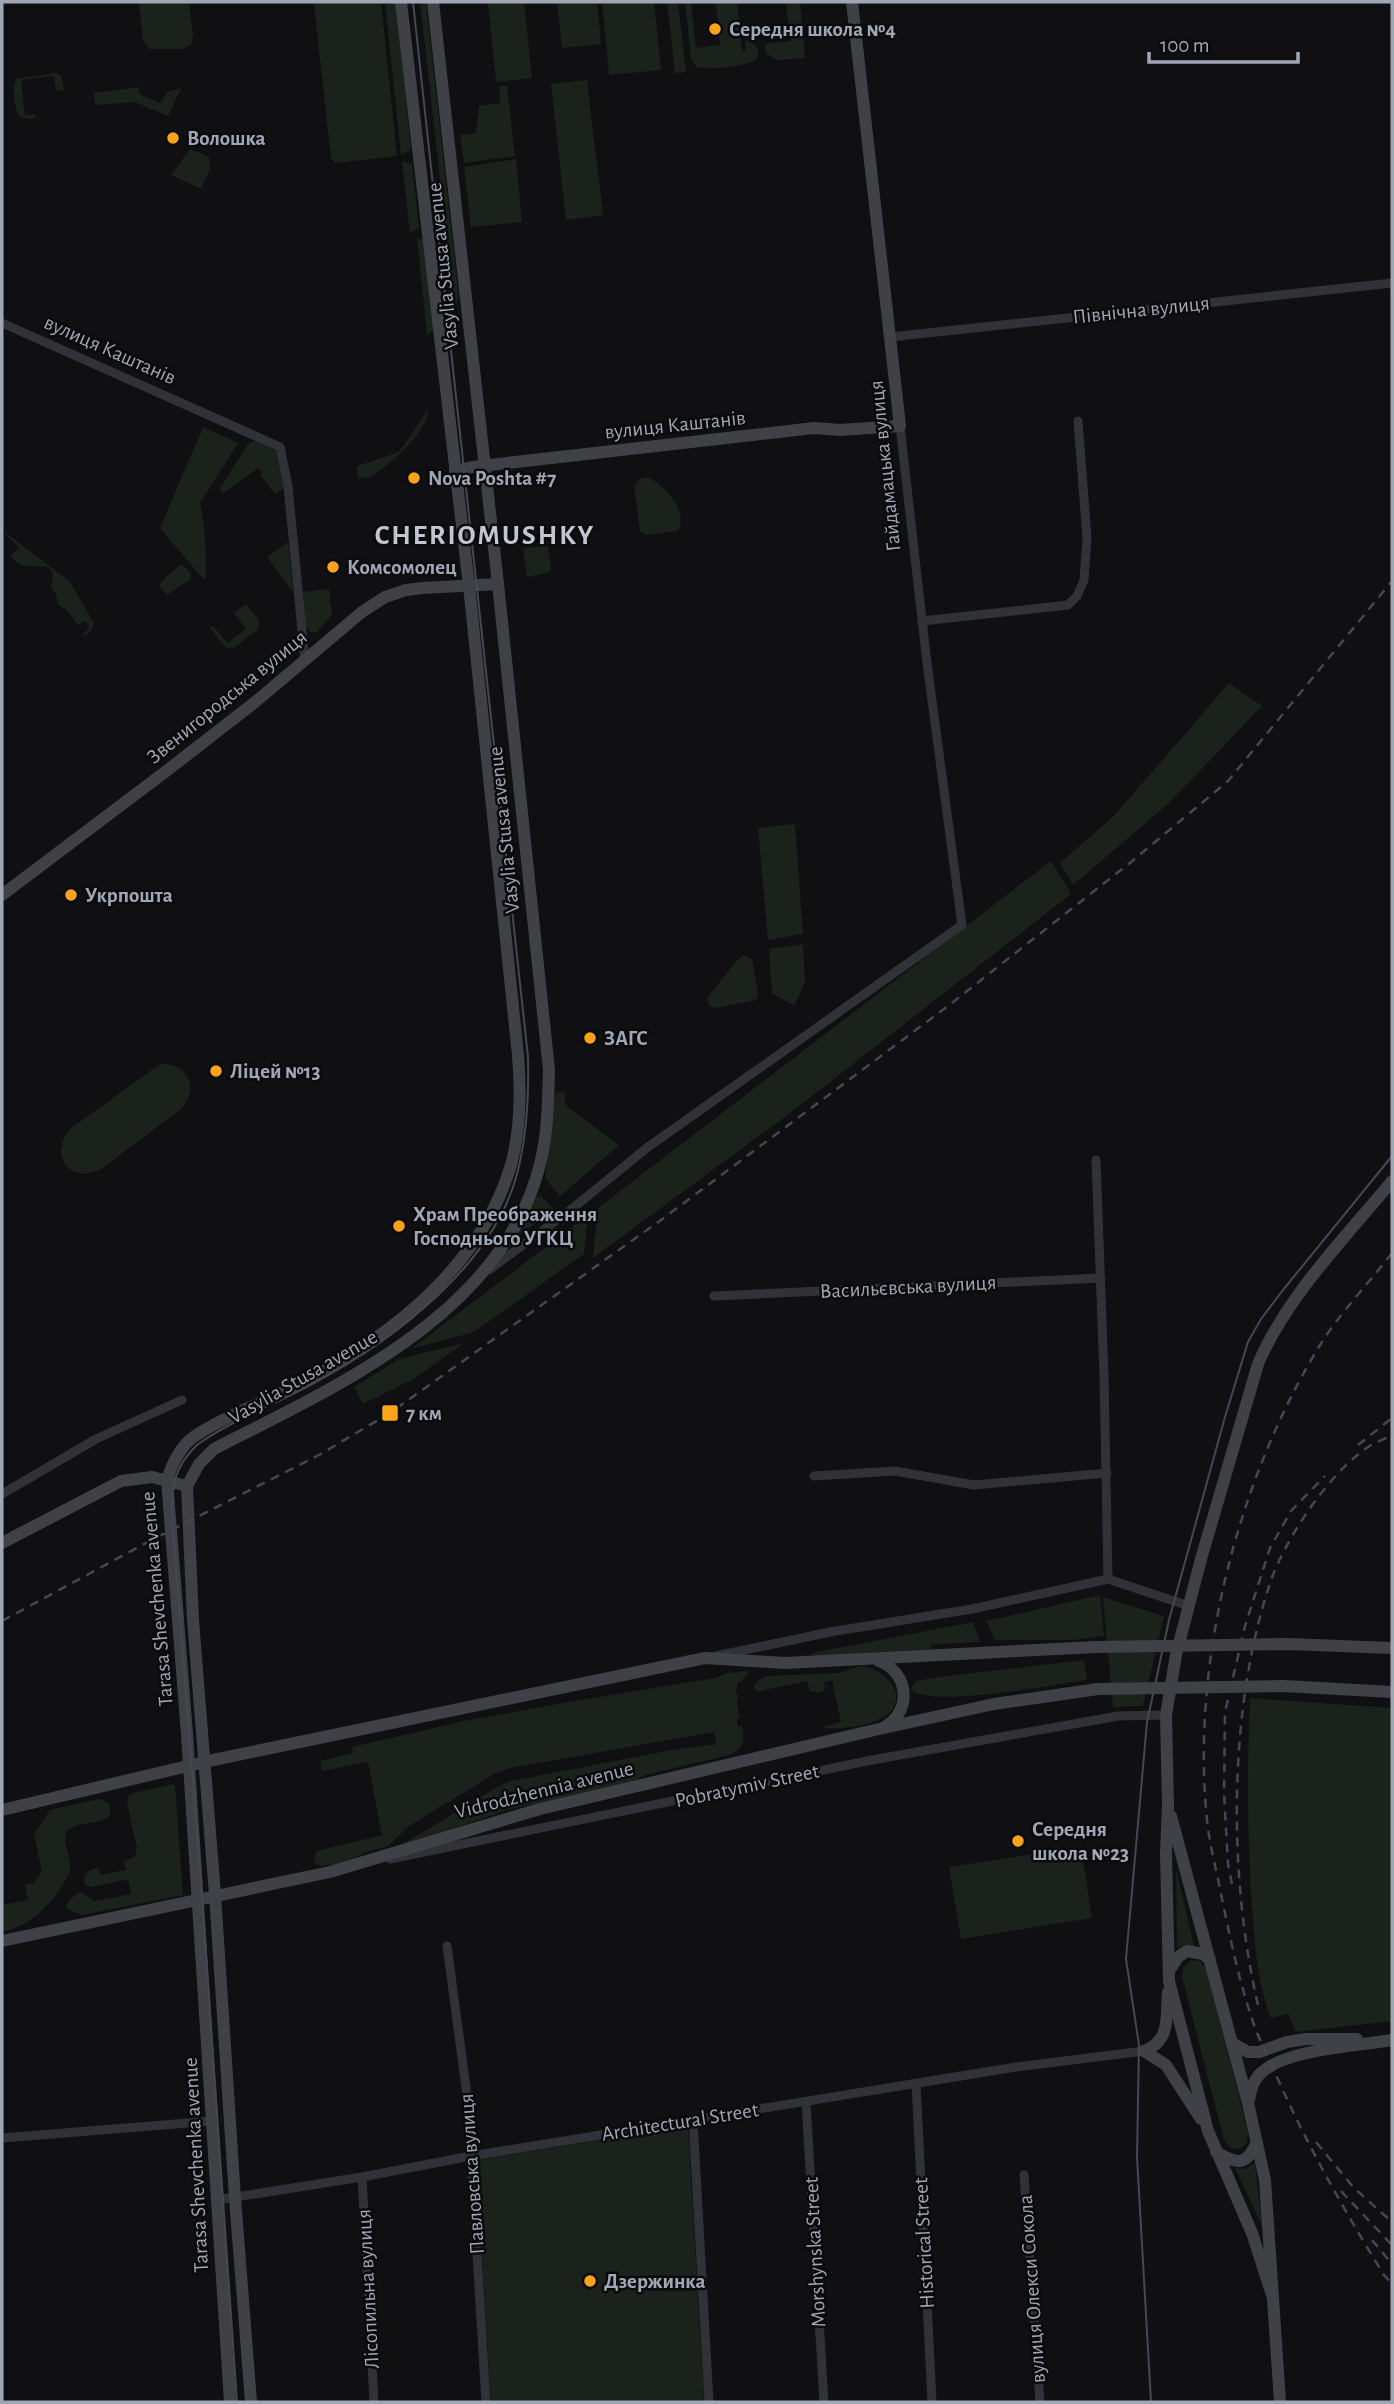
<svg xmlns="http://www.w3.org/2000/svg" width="1394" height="2404" font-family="'Alegreya Sans',sans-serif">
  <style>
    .green { fill: #1a221b }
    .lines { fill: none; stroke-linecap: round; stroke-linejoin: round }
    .street { stroke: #313237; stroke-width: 9 }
    .secondary { stroke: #3f4147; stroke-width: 12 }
    .tram { stroke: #46484e; stroke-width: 2 }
    .rail { stroke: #46484e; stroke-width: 2.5; stroke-dasharray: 9 7; stroke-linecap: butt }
    .secondary-bridge { stroke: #3f4147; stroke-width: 12 }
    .poi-dot { fill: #ffa31b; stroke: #0b0b0d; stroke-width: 2.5 }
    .labels { text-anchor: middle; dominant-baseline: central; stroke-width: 5; stroke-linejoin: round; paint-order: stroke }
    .poi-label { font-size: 21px; font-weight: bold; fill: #a0a7b4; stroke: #0b0b0d; text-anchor: start }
    .street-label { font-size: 21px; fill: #a0a7b4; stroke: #0b0b0d }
    .district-label { font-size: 28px; font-weight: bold; letter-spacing: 2px; fill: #c1c6d0; stroke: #0b0b0d }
  </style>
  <rect width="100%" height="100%" fill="#101012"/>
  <g class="green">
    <polygon points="139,2 189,2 193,36 191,44 184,49 149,49 143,40"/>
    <polygon points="317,2 381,2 397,156 335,163 331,158 314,5"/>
    <polygon points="385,2 396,2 411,150 401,155"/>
    <polygon points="420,2 426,2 459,299 456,304 454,302"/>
    <polygon points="488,2 524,2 532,78 496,82"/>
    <polygon points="557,2 597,2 601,44 562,48"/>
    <polygon points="602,2 654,2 661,70 609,75"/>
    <polygon points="667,2 678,2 686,72 675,73"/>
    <path d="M685,2h6l5,46 24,-3 -4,-42 21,-1 5,49 4,-1 -1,-10 6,1 8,9 -2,9c-10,8 -48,11 -61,8l-5,-9z"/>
    <polygon points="786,2 800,2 805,58 777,60 766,53 765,44 790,41"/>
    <path d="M56,73l5,3 3,14 -8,1 -2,-15 -33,4 4,35h11l-3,4 -13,-2c-6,-9 -8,-28 -4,-38z"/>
    <polygon points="587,80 603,215 566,220 551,84"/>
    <polygon points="499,86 507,86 515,156 464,163 460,135 476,133 479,106 500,103"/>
    <polygon points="139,87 139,94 161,103 167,92 181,88 168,116 135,102 95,105 94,93"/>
    <polygon points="190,149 209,157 210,169 201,189 171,175"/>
    <polygon points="516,159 522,222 471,227 464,167"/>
    <polygon points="402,161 412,164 419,228 410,233"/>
    <polygon points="417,238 423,240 434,328 427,335"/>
    <path d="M428,410c1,20 -41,59 -59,67 -3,1 -7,1 -11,1l-1,-12 42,-14z"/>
    <polygon points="203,427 238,443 200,503 205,534 206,574 204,580 160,528"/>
    <polygon points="256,440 276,451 284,488 275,494 260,475 262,472 258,468 223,494 220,488 248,444"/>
    <path d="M648,477c17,9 41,34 30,54l-32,4 -6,-4 -6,-45 5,-7z"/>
    <path d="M2,530l68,52 24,41 -3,8 -7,5 -1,-2 7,-6 -5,-7 -7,4 -11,-15 -9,-5 -2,-11 -5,-7c10,-31 -19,-16 -32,-23 -3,-1 -6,-6 -8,-9l8,-7z"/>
    <polygon points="288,542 293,592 267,557"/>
    <polygon points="548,546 551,568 549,572 527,577 523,548"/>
    <polygon points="181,564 191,573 191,579 167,595 160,587 161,582"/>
    <polygon points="329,589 332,615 316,633 310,632 306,625 303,592"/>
    <polygon points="246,604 259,620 258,629 234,648 225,647 210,628 213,626 228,643 246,629 234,613"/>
    <polygon points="1229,683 1262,706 1169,803 1073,885 1060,863 1114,816"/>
    <polygon points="795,824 803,934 768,940 758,828"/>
    <polygon points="1051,861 1071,894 789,1114 593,1258 598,1208"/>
    <polygon points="803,944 805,983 794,1006 772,993 769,949"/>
    <polygon points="744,955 752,959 758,994 756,1000 716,1008 710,1006 707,1000 710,994 739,958"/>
    <path d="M160,1064c27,-2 40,24 21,45l-80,60c-31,16 -53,-14 -31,-40z"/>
    <polygon points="565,1091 565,1103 569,1108 619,1145 560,1196 545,1178 554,1098 556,1093"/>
    <polygon points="540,1195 555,1210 516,1237 535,1198"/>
    <polygon points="588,1215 584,1254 474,1332 411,1349"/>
    <polygon points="464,1343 415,1378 363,1404 354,1387 399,1359"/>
    <polygon points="1100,1595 1104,1636 1073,1640 995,1640 986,1621"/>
    <polygon points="1103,1597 1164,1616 1143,1706 1113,1707"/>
    <polygon points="973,1622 980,1642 932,1644 931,1649 813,1656 812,1653"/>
    <path d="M1084,1660l3,20c-37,5 -144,26 -174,12l-2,-4 5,-7 22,-4z"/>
    <path d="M861,1666c20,2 48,25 29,46 -10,13 -53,19 -69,15l20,-5 -9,-42 -8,2 1,9 -9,2 -1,-2 -5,1 -3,-11 -47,10h-4l-2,-4 2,-5 10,-6 72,-3z"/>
    <path d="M749,1671l-7,11 -3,-1 -4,13h3l-1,10 3,14 -3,1 1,8 4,-1c3,15 1,23 -13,29l-84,20 -18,9 -120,26 -110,38 98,-60 16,-7 161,-31 44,-6 -2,-12 -204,36 -14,5 -87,53 -21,20 -22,6 -22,11 -24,3 -5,-3 -1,-6 3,-6 65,-16 -14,-73 -46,9 -2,-10 33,-8 -1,-6 112,-26 105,-19 146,-24 13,-5z"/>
    <path d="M1250,1698l142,10v313l-96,11 -8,-18 -17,4c-14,-35 -16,-73 -19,-111 -5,-70 -5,-139 -2,-209z"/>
    <polygon points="173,1784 175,1785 183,1895 82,1915 67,1909 66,1905 72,1897 80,1892 95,1901 131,1894 128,1879 91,1887 85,1885 84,1876 88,1871 98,1867 101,1875 126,1870 124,1862 135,1856 137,1848 127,1804 128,1797 133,1793"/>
    <path d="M99,1799l10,4 2,11c-11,13 -32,5 -45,18l-1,9 6,27c-13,31 -37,57 -69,64v-27l26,-5 -3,-16 9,-1 8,-12 -8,-37 16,-24z"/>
    <polygon points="1081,1847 1092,1918 961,1939 949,1867"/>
    <polygon points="1176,1869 1194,1946 1185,1945 1177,1948"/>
    <polygon points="1191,1960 1200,1961 1207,1969 1248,2133 1247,2143 1240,2149 1230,2148 1224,2140 1182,1977 1183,1967"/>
    <polygon points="688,2126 704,2402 491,2402 476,2160"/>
    <polygon points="1255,2163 1262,2226 1235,2168 1245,2169"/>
  </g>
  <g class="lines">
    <g class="street">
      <polyline points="2,323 280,447 288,486 305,661"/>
      <polyline points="890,337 1392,283"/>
      <polyline points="922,621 1068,605 1077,596 1084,580 1087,538 1078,421"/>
      <polyline points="1096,1160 1104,1376 1108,1579"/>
      <polyline points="489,1270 573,1208 648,1147 962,925 927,663 900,426"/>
      <polyline points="714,1296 1101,1278"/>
      <polyline points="814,1476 895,1471 974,1485 1107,1473"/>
      <polyline points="2,1494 96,1439 182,1400"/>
      <polyline points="716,1656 830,1632 972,1609 1108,1579 1189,1606"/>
      <polyline points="390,1859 872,1760 1118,1716 1166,1715"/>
      <polyline points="447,1946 473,2140 471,2156 486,2402"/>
      <polyline points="916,2083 932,2402"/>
      <polyline points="806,2102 824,2402"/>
      <polyline points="693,2120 709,2402"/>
      <polyline points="2,2138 213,2121"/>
      <polyline points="1024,2175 1040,2402"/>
      <polyline points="362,2177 374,2402"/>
      <polyline points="217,2200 362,2177 471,2156 1016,2067 1144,2051"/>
    </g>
    <g class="secondary">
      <polyline points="455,471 472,467 814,428 840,430 900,426 852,2"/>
      <polyline points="2,895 169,769 254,703 362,612 385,597 406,590 423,588 498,584"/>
      <path d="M187,1486l12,-22 15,-15c125,-64 292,-137 327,-289 7,-30 7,-60 8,-90l-51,-486 -65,-582"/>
      <polyline points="187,1486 193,1620 215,1894 235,2198 251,2402"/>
      <polyline points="2,1543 121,1481 152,1477 187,1486"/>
      <path d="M879,1661c29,11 34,48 7,65"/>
      <polyline points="2,1810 213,1760 705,1658 785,1663 1096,1647"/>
      <polyline points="1171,1816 1248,2103 1265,2180 1280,2402"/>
      <polyline points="2,1941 330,1872 540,1809 879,1729 994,1704 1098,1689"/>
      <polyline points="1171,1968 1178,1957 1187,1951 1203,1954 1210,1960"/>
      <polyline points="1232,2043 1248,2052 1259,2052 1287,2042 1306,2039 1357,2039"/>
      <polyline points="1144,2051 1166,2065 1201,2119"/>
      <path d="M1144,2051c27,-10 22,-34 24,-59"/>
      <path d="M1249,2100c2,-9 3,-17 10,-25 23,-26 99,-29 133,-35"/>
      <path d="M1216,2152c21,12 30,15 41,-10"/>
      <path d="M1272,2295l-20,-62 -44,-102 -39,-150 -3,-128 2,-48 -2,-90 10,-60 25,-96 57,-195c29,-68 87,-126 134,-183"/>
      <path d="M230,2402l-43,-668 -20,-254c5,-16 13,-34 28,-44 29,-20 72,-35 104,-52 92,-47 181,-116 212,-219 10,-36 10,-74 7,-110l-49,-469 -68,-584"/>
    </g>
    <g class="tram">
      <path d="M237,2402l-35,-505 -30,-382c0,-30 2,-48 25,-70 35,-25 79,-41 117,-62 80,-43 179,-118 203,-209 10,-38 12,-78 11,-117l-115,-1055"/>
      <polyline points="1151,2402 1137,2157 1139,2045 1126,1959 1147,1722 1169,1620 1225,1417 1248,1342 1261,1319 1283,1290 1392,1156"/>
    </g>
    <g class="rail">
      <path d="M1392,1253c-23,30 -52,60 -72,92 -84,137 -131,324 -112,484 3,20 8,40 12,60 9,44 18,88 32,130 6,19 16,37 24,56 31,70 68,135 108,200l8,9"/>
      <polyline points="1358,1445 1392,1418"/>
      <polyline points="2,1621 144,1544 319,1455 390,1413 661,1220 948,1006 1131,862 1228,781 1392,581"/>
      <polyline points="1232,1884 1228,1864 1224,1793 1225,1712 1245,1626 1270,1548 1291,1511 1325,1476"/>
      <path d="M1258,2005c-30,-129 -30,-295 12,-422 15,-44 59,-110 98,-136 8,-5 17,-8 24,-12"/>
      <polyline points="1316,2142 1354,2188 1392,2222"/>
      <polyline points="1341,2191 1392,2245"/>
      <polyline points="1372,2240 1392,2264"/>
    </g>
    <g class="secondary-bridge">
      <polyline points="1096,1647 1288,1644 1392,1648"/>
      <polyline points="1098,1689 1284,1686 1392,1692"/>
    </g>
  </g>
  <g class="poi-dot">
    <circle cx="715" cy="29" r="7"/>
    <circle cx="173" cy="138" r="7"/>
    <circle cx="414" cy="478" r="7"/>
    <circle cx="333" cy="567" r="7"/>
    <circle cx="71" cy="895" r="7"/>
    <circle cx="590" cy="1038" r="7"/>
    <circle cx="216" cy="1071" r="7"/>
    <circle cx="399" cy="1226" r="7"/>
    <rect x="381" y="1404" width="18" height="18" rx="3.5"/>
    <circle cx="1018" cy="1841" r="7"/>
    <circle cx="590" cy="2281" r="7"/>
  </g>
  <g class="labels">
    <g class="poi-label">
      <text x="729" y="29">Середня школа №4</text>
      <text x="187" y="138">Волошка</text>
      <text x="428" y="478">Nova Poshta #7</text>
      <text x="347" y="567">Комсомолец</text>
      <text x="85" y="895">Укрпошта</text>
      <text x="604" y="1038">ЗАГС</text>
      <text x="230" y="1071">Ліцей №13</text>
      <text x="413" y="1214">Храм Преображення<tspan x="413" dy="24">Господнього УГКЦ</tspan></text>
      <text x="406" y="1413">7 км</text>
      <text x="1032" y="1829">Середня<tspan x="1032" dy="24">школа №23</tspan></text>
      <text x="604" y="2281">Дзержинка</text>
    </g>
    <g class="street-label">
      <text transform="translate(443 266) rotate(-96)">Vasylia Stusa avenue</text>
      <text transform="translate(1141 310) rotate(-6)">Північна вулиця</text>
      <text transform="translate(110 350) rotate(24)">вулиця Каштанів</text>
      <text transform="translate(675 425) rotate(-6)">вулиця Каштанів</text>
      <text transform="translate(885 466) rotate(-96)">Гайдамацька вулиця</text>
      <text transform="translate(227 697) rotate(-39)">Звенигородська вулиця</text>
      <text transform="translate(504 830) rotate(-96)">Vasylia Stusa avenue</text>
      <text transform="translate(908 1287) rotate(-3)">Васильєвська вулиця</text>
      <text transform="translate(303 1377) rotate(-30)">Vasylia Stusa avenue</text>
      <text transform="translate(157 1599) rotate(-95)">Tarasa Shevchenka avenue</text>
      <text transform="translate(747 1786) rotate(-12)">Pobratymiv Street</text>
      <text transform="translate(544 1790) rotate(-14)">Vidrodzhennia avenue</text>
      <text transform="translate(680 2122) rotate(-9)">Architectural Street</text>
      <text transform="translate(196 2165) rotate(-93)">Tarasa Shevchenka avenue</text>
      <text transform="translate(472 2174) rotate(-94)">Павловська вулиця</text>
      <text transform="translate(924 2243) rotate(-93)">Historical Street</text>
      <text transform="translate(815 2252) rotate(-93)">Morshynska Street</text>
      <text transform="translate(368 2289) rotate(-93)">Лісопильна вулиця</text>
      <text transform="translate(1032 2289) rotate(-94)">вулиця Олекси Сокола</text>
    </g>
    <g class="district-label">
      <text x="485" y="536">CHERIOMUSHKY</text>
    </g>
  </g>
  <rect width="1394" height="2404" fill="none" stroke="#a0a7b4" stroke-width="7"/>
  <path d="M1149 52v10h149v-10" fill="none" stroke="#a0a7b4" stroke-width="3.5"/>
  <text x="1160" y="52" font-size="21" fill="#a0a7b4" stroke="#0b0b0d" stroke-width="5" paint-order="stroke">100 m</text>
</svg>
